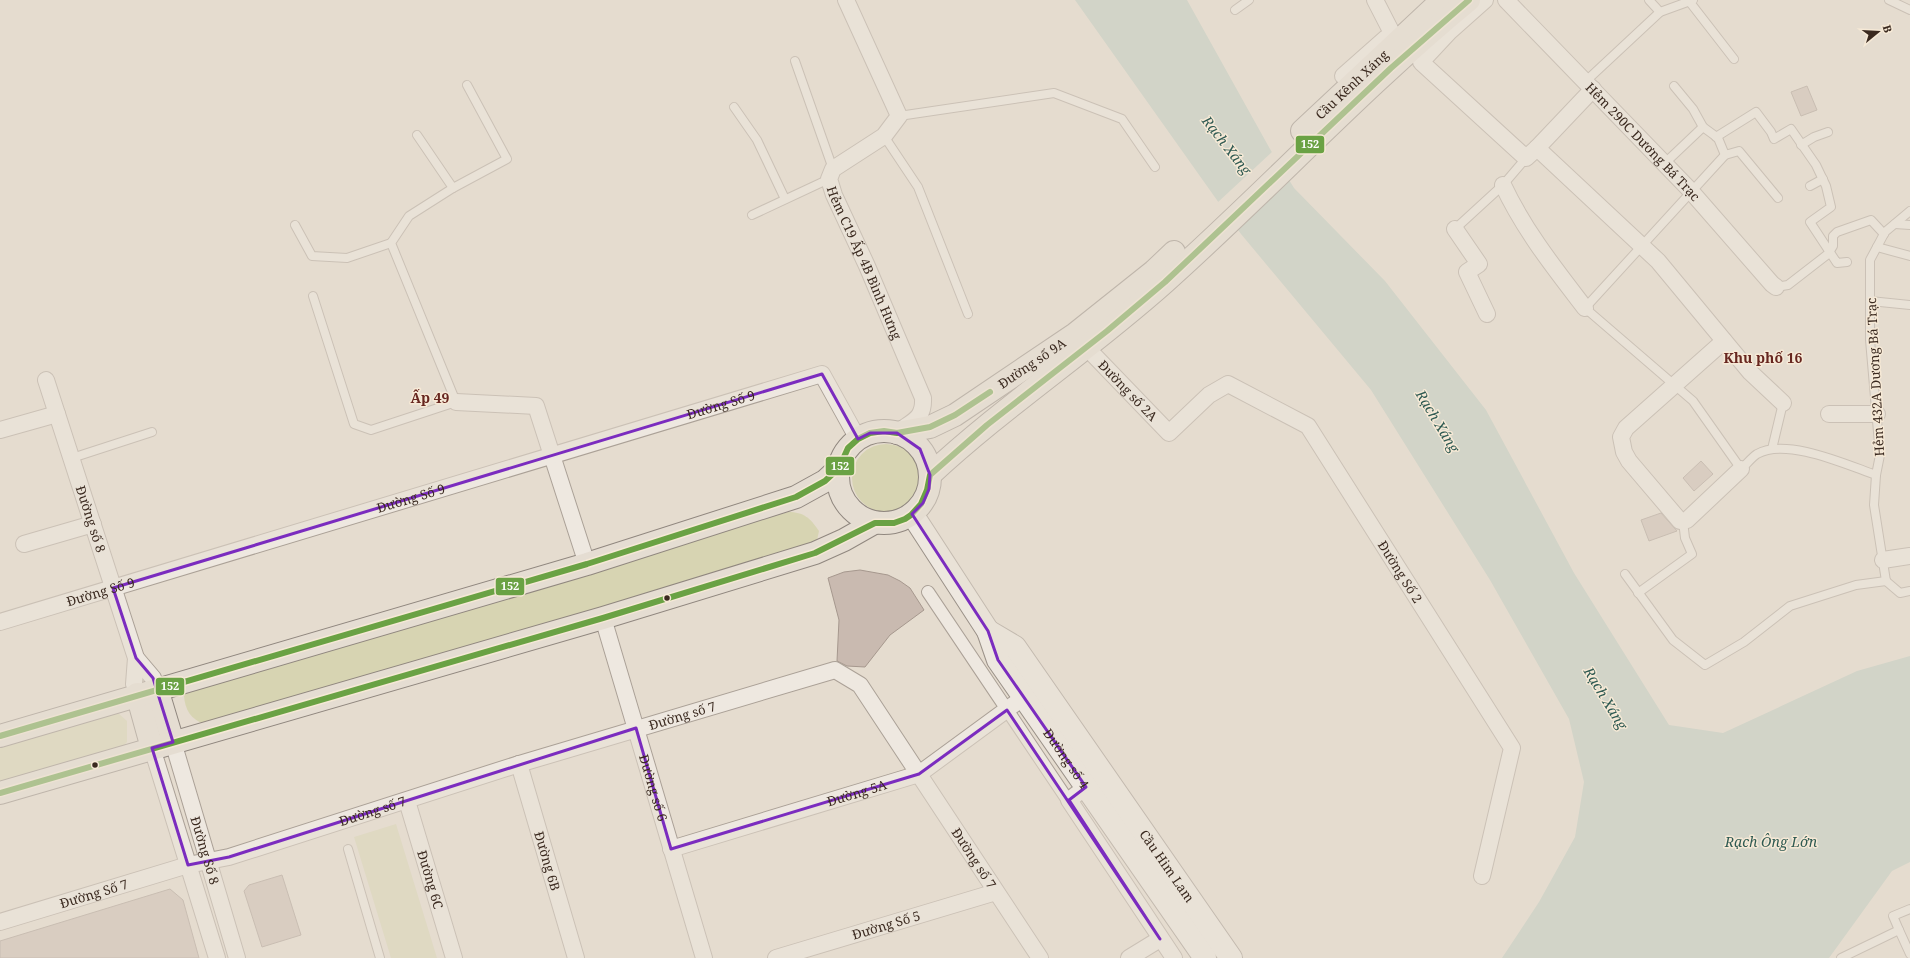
<svg xmlns="http://www.w3.org/2000/svg" width="1910" height="958" font-family="'Noto Serif',serif">
  <style>
    .green { fill: #d7d4b2 }
    .water { fill: #bacabe }
    .pier { fill: #e5dccf }
    .building { fill: #c9bab0; stroke: #a6988e }
    .lines { fill: none; stroke-linecap: round; stroke-linejoin: round }
    .service-casing { stroke: #aba197; stroke-width: 10 }
    .pedestrian-casing { stroke: #aba197; stroke-width: 14 }
    .minor-casing { stroke: #aba197; stroke-width: 18 }
    .secondary-casing { stroke: #9a9188; stroke-width: 24 }
    .primary-casing { stroke: #90877f; stroke-width: 24 }
    .service { stroke: #eee8e0; stroke-width: 8 }
    .pedestrian { stroke: #eee8e0; stroke-width: 12 }
    .minor { stroke: #eee8e0; stroke-width: 16 }
    .secondary { stroke: #eee8e0; stroke-width: 22 }
    .primary { stroke: #e5ddd2; stroke-width: 22 }
    .bus-1-casing { stroke: #f6e9d6; stroke-width: 9 }
    .bus-1 { stroke: #6aa244; stroke-width: 6 }
    .marked { fill: none; stroke: #7b2cbf; stroke-width: 3; stroke-linejoin: round }
    .bus-dot { fill: #3a291f; stroke: #f6e9d6; stroke-width: 1.5 }
    .labels { text-anchor: middle; dominant-baseline: central; stroke-width: 3; stroke-linejoin: round; paint-order: stroke }
    .street-label { font-size: 13px; fill: #3a291f; stroke: #f6e9d6 }
    .water-label { font-size: 14px; font-style: italic; fill: #2f5a52; stroke: #f6e9d6 }
    .neighbourhood-label { font-size: 14px; font-weight: bold; fill: #67261f; stroke: #f6e9d6 }
    .line-badge { stroke: #f6e9d6; stroke-width: 1.5 }
    .badge-label { font-size: 11px; text-anchor: middle; font-weight: bold; fill: #fff }
  </style>
  <rect width="100%" height="100%" fill="#e5dccf"/>
  <g class="green">
    <circle cx="886" cy="478" r="34"/>
    <path d="M788,512c16,0 22,6 31,19l-2,9 -7,6 -606,178c-13,-5 -19,-14 -20,-28l6,-9z"/>
    <polygon points="109,711 118,713 127,721 127,742 120,750 0,786 0,744"/>
    <polygon points="396,824 437,958 391,958 354,837"/>
  </g>
  <polygon class="water" points="1075,0 1187,0 1270,149 1294,188 1385,281 1486,410 1574,573 1669,725 1723,733 1857,671 1910,656 1910,862 1892,871 1829,958 1502,958 1539,902 1575,837 1584,782 1569,719 1490,580 1371,390 1241,234"/>
  <polygon class="pier" points="1273,151 1289,177 1234,228 1217,203"/>
  <g class="building">
    <polygon points="1807,86 1817,110 1801,116 1791,92"/>
    <polygon points="1701,461 1713,474 1694,491 1683,478"/>
    <polygon points="1661,513 1677,531 1649,541 1641,520"/>
    <polygon points="860,570 888,575 900,581 910,588 924,610 890,635 865,667 847,666 837,661 839,620 828,578 844,572"/>
    <polygon points="282,875 301,935 262,947 244,891 249,885"/>
    <polygon points="170,889 183,900 199,958 0,958 0,941"/>
  </g>
  <g class="lines">
    <defs>
      <g id="service">
        <polyline points="1649,0 1660,12"/>
        <polyline points="1889,0 1910,10"/>
        <polyline points="1689,1 1734,59"/>
        <polyline points="1235,10 1249,0"/>
        <polyline points="795,61 833,169"/>
        <polyline points="1586,81 1660,12 1693,0"/>
        <polyline points="1674,86 1693,109 1703,127 1718,138 1725,155 1739,151 1778,198"/>
        <polyline points="734,107 757,140 785,199"/>
        <polyline points="899,116 1054,93 1122,119 1155,167"/>
        <polyline points="884,136 918,187 968,314"/>
        <polyline points="1716,137 1756,112 1771,132 1774,139 1791,129 1816,165 1826,186 1831,207 1810,222 1837,263 1847,262"/>
        <polyline points="1801,145 1814,137 1828,132"/>
        <path d="M1725,155l-140,153 108,93 48,68c5,-4 10,-11 16,-15 29,-17 90,11 119,21"/>
        <polyline points="1665,163 1703,127"/>
        <polyline points="1810,186 1823,179"/>
        <polyline points="453,188 507,159 467,85"/>
        <polyline points="752,215 829,179"/>
        <polyline points="1895,224 1910,225"/>
        <polyline points="295,225 312,256 347,258 391,243"/>
        <polyline points="1455,229 1503,185 1526,158"/>
        <polyline points="1877,247 1910,256"/>
        <polyline points="1776,287 1788,285 1828,254 1833,246 1833,236 1837,232 1871,220 1884,234"/>
        <polyline points="313,296 354,424 371,430 456,402 391,243 409,216 453,188 417,135"/>
        <polyline points="1870,301 1910,305"/>
        <polyline points="1772,449 1783,403"/>
        <polyline points="72,458 152,432"/>
        <polyline points="1625,574 1673,640 1705,665 1744,642 1790,606 1856,585 1886,581"/>
        <polyline points="1886,581 1874,505 1876,475 1880,455 1870,340 1870,260 1885,232 1910,211"/>
        <polyline points="1886,581 1900,593 1910,591"/>
        <polyline points="1638,593 1692,554 1685,538 1683,521"/>
        <polyline points="348,849 380,958"/>
        <polyline points="1899,930 1910,954"/>
        <polyline points="1841,958 1899,930 1893,916 1910,909"/>
      </g>
      <polyline id="pedestrian" points="928,592 1073,808"/>
      <g id="minor">
        <path id="s1" d="M846,0l53,116 -15,20 -51,33 -4,10 5,16 33,71 56,132c1,19 -8,22 -22,32"/>
        <polyline points="1375,0 1392,33"/>
        <polyline points="1485,0 1449,32 1421,62 1526,158 1537,148 1658,261 1750,372 1783,403"/>
        <path id="s2" d="M1506,0l183,189 83,95 4,3"/>
        <polyline points="1343,76 1386,38"/>
        <polyline points="1537,148 1593,89"/>
        <path d="M1503,185c21,45 52,84 82,123"/>
        <polyline points="1455,229 1479,264 1467,272 1487,314"/>
        <polyline points="1724,341 1626,428 1621,437 1624,452 1629,461 1680,521 1687,520 1741,469"/>
        <path id="s3" d="M1087,348l82,85 40,-38 19,-11 80,42 204,322 -30,128"/>
        <path id="s4" d="M46,380l90,278 -2,26 3,10"/>
        <polyline points="456,402 536,406 587,564"/>
        <polyline points="1829,414 1877,414"/>
        <polyline points="0,430 57,414"/>
        <polyline points="24,544 93,524"/>
        <polyline points="1883,560 1910,556"/>
        <path id="s5" d="M603,618l101,340"/>
        <path id="s6" d="M0,622l822,-248 36,65"/>
        <polyline points="136,658 153,678 157,689"/>
        <path id="s7" d="M173,742l64,216"/>
        <polyline points="152,748 217,958"/>
        <path id="s8" d="M519,764l57,194"/>
        <polyline points="1086,787 1069,800 1174,958"/>
        <path id="s9" d="M407,801l47,157"/>
        <path id="s10" d="M671,849l248,-75 105,-77"/>
        <path id="s11" d="M0,922l188,-57 41,-8 290,-93 316,-94 25,15 180,273"/>
        <path id="s12" d="M776,958l220,-66"/>
        <polyline points="1129,958 1160,939"/>
      </g>
      <g id="secondary">
        <path id="s13" d="M912,514l76,117 10,29 207,298"/>
        <path id="s14" d="M988,631l27,16 216,311"/>
      </g>
      <g id="primary">
        <path id="s15" d="M1302,131l140,-131"/>
        <circle cx="884" cy="477" r="46"/>
        <path id="s16" d="M897,433l33,-6 25,-12 120,-81 79,-63 20,-19"/>
        <path d="M930,475c74,-69 159,-125 235,-193 103,-92 197,-194 304,-282"/>
        <polyline points="157,689 173,742"/>
        <polyline points="137,694 152,748"/>
        <polyline points="0,736 587,564 796,497 825,481 839,468"/>
        <polyline points="0,793 603,618 815,553 844,540 874,523"/>
      </g>
    </defs>
    <use href="#service" class="service-casing"/>
    <use href="#pedestrian" class="pedestrian-casing"/>
    <use href="#minor" class="minor-casing"/>
    <use href="#secondary" class="secondary-casing"/>
    <use href="#primary" class="primary-casing"/>
    <use href="#service" class="service"/>
    <use href="#pedestrian" class="pedestrian"/>
    <use href="#minor" class="minor"/>
    <use href="#secondary" class="secondary"/>
    <use href="#primary" class="primary"/>
    <defs>
      <g id="bus-1">
        <polyline points="0,736 587,564 796,497 825,481 839,468 848,448 858,439 870,433 884,431 897,433 930,427 955,415 990,392"/>
        <polyline points="0,793 603,618 815,553 875,523 894,523 905,519 911,515 921,504 927,490 930,475 987,425 1107,331 1165,282 1391,68 1469,0"/>
      </g>
    </defs>
    <use href="#bus-1" class="bus-1-casing"/>
    <use href="#bus-1" class="bus-1"/>
  </g>
  <path d="M0 0H1910V958H0ZM822,374l36,65 12,-6h27l23,16 10,26 -1,14 -6,14 -11,11 76,117 10,29 88,127 -17,13 91,139 -153,-229 -88,64 -248,75 -35,-121 -407,129 -41,8 -36,-117 21,-6 -20,-64 -17,-20 -23,-70z" fill="#e5dccf" fill-opacity=".55" fill-rule="evenodd"/>
  <path class="marked" d="M822,374l36,65 12,-6h27l23,16 10,26 -1,14 -6,14 -11,11 76,117 10,29 88,127 -17,13 91,139 -153,-229 -88,64 -248,75 -35,-121 -407,129 -41,8 -36,-117 21,-6 -20,-64 -17,-20 -23,-70z"/>
  <g class="bus-dot">
    <circle cx="667" cy="598" r="3.5"/>
    <circle cx="95" cy="765" r="3.5"/>
  </g>
  <g class="labels">
    <g class="street-label">
      <text stroke="none"><textPath href="#s15" startOffset="68">Cầu Kênh Xáng</textPath></text>
      <text stroke="none"><textPath href="#s2" startOffset="197">Hẻm 290C Dương Bá Trạc</textPath></text>
      <text stroke="none"><textPath href="#s1" startOffset="315">Hẻm C19 Ấp 4B Bình Hưng</textPath></text>
      <text stroke="none"><textPath href="#s16" startOffset="154">Đường số 9A</textPath></text>
      <text transform="translate(1875 377) rotate(-93)">Hẻm 432A Dương Bá Trạc</text>
      <text stroke="none"><textPath href="#s3" startOffset="59">Đường số 2A</textPath></text>
      <text stroke="none"><textPath href="#s6" startOffset="753">Đường Số 9</textPath></text>
      <text stroke="none"><textPath href="#s6" startOffset="429">Đường Số 9</textPath></text>
      <text stroke="none"><textPath href="#s4" startOffset="146">Đường số 8</textPath></text>
      <text stroke="none"><textPath href="#s3" startOffset="458">Đường Số 2</textPath></text>
      <text stroke="none"><textPath href="#s6" startOffset="105">Đường Số 9</textPath></text>
      <text stroke="none"><textPath href="#s11" startOffset="713">Đường số 7</textPath></text>
      <text stroke="none"><textPath href="#s13" startOffset="290">Đường số 4</textPath></text>
      <text stroke="none"><textPath href="#s5" startOffset="177">Đường số 6</textPath></text>
      <text stroke="none"><textPath href="#s10" startOffset="194">Đường 5A</textPath></text>
      <text stroke="none"><textPath href="#s11" startOffset="389">Đường số 7</textPath></text>
      <text stroke="none"><textPath href="#s7" startOffset="113">Đường Số 8</textPath></text>
      <text stroke="none"><textPath href="#s11" startOffset="1109">Đường số 7</textPath></text>
      <text stroke="none"><textPath href="#s8" startOffset="101">Đường 6B</textPath></text>
      <text stroke="none"><textPath href="#s14" startOffset="298">Cầu Him Lam</textPath></text>
      <text stroke="none"><textPath href="#s9" startOffset="82">Đường 6C</textPath></text>
      <text stroke="none"><textPath href="#s11" startOffset="98">Đường Số 7</textPath></text>
      <text stroke="none"><textPath href="#s12" startOffset="115">Đường Số 5</textPath></text>
    </g>
    <g class="water-label">
      <text transform="translate(1227 145) rotate(52)">Rạch Xáng</text>
      <text transform="translate(1438 421) rotate(59)">Rạch Xáng</text>
      <text transform="translate(1606 698) rotate(59)">Rạch Xáng</text>
      <text x="1771" y="841">Rạch Ông Lớn</text>
    </g>
    <g class="neighbourhood-label">
      <text x="1763" y="357">Khu phố 16</text>
      <text x="430" y="397">Ấp 49</text>
    </g>
  </g>
  <g class="line-badge">
    <rect x="1295" y="135" width="30" height="19" rx="4" fill="#6aa244"/>
    <rect x="825" y="456" width="30" height="20" rx="4" fill="#6aa244"/>
    <rect x="495" y="577" width="30" height="19" rx="4" fill="#6aa244"/>
    <rect x="155" y="677" width="30" height="19" rx="4" fill="#6aa244"/>
  </g>
  <g class="badge-label">
    <text x="1310" y="148">152</text>
    <text x="840" y="470">152</text>
    <text x="510" y="590">152</text>
    <text x="170" y="690">152</text>
  </g>
  <g transform="translate(1878 32) rotate(72)" stroke="#f6e9d6" stroke-width="3" paint-order="stroke">
  <path d="M0-3L7 15L0 10L-7 15Z" fill="#3a291f"/>
  <text y="-6" font-size="11" font-weight="bold" text-anchor="middle" fill="#3a291f">B</text>
  </g>
</svg>
